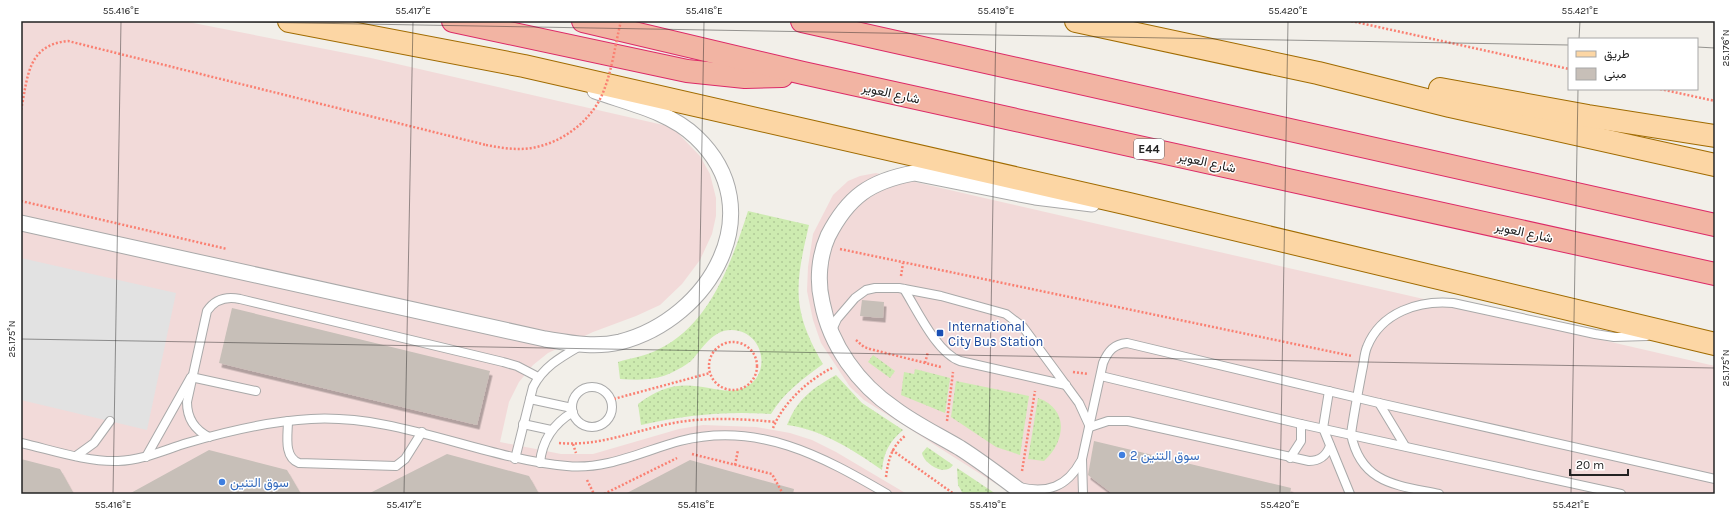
<svg xmlns="http://www.w3.org/2000/svg" width="1736" height="515" font-family="Karla,Vazirmatn,sans-serif">
  <style>
    .commercial { fill: #f2dad9 }
    .garden { fill: url(#garden-dots) }
    .parking { fill: #e2e2e2 }
    .building { fill: #c7bfb8; filter: url(#shadow) }
    .lines { fill: none; stroke-linecap: round; stroke-linejoin: round }
    .service-casing { stroke: #a9a9a9; stroke-width: 10 }
    .minor-casing { stroke: #a9a9a9; stroke-width: 17 }
    .primary-casing { stroke: #a06b00; stroke-width: 24 }
    .trunk-casing { stroke: #dc2a67; stroke-width: 24 }
    .path { stroke: #fa8072; stroke-width: 2.5; stroke-dasharray: 2 2; stroke-linecap: butt }
    .service { stroke: #fff; stroke-width: 8 }
    .minor { stroke: #fff; stroke-width: 15 }
    .primary { stroke: #fcd6a4; stroke-width: 22 }
    .trunk { stroke: #f2b4a3; stroke-width: 22 }
    .path-bridge { stroke: #fa8072; stroke-width: 2.5; stroke-dasharray: 2 2; stroke-linecap: butt }
    .ticks { fill: none; stroke: #222; stroke-width: 1; stroke-opacity: 0.45 }
    .transit-dot { fill: #1a4fb4; stroke: #fff; stroke-width: 1.5 }
    .shop-dot { fill: #3f7fe0; stroke: #fff; stroke-width: 1.5 }
    .labels { text-anchor: middle; dominant-baseline: central; stroke-width: 3; stroke-linejoin: round; paint-order: stroke }
    .shield { fill: #fff; stroke: #646464; stroke-width: 1 }
    .shield-label { font-size: 12px; font-weight: bold; fill: #222 }
    .street-label { font-size: 13px; fill: #222; stroke: #fff }
    .transit-label { font-size: 13px; fill: #164399; stroke: #fff; text-anchor: start }
    .shop-label { font-size: 13px; fill: #366cbe; stroke: #fff; text-anchor: start }
    .neatline { fill: none; stroke: #222; stroke-width: 1.5 }
    .ticks-label { font-size: 10px; text-anchor: middle; fill: #222 }
  </style>
  <defs>
    <pattern id="garden-dots" width="8" height="8" patternUnits="userSpaceOnUse"><rect width="8" height="8" fill="#cdebb0"/><path d="M2 2h.1M6 6h.1" fill="none" stroke="#b0c997" stroke-width="1.8" stroke-linecap="round"/></pattern>
    <filter id="shadow"><feDropShadow dx="2.5" dy="4.5" stdDeviation="0" flood-color="#0004"/></filter>
  </defs>
  <rect width="100%" height="100%" fill="#f2efe9"/>
  <g class="commercial">
    <polygon points="21,21 183,21 371,58 672,127 700,156 710,174 716,198 716,216 712,234 700,260 682,284 660,305 636,316 593,332 548,353 533,365 519,382 509,402 500,442 561,454 593,454 679,429 703,425 756,427 790,433 812,440 836,452 907,494 21,494"/>
    <polygon points="876,173 1715,366 1715,494 1012,494 864,400 850,387 821,343 813,320 807,291 808,267 813,234 833,195 848,181 860,176"/>
  </g>
  <g class="garden">
    <path d="M748,211l61,14c-14,60 -18,84 14,139 -20,15 -39,28 -52,50 -46,-3 -85,1 -130,11l-3,-21c24,-18 41,-22 71,-16 12,2 23,5 35,0 26,-11 22,-50 -5,-57 -24,-6 -35,16 -48,30 -5,4 -12,8 -18,11 -17,9 -35,8 -53,7l-2,-17c13,-4 28,-6 41,-13 51,-24 73,-88 89,-138z"/>
    <polygon points="873,355 895,371 890,378 868,362"/>
    <polygon points="915,369 950,378 945,413 901,395 904,372 914,374"/>
    <path d="M836,375l26,28 41,27c-14,12 -19,22 -21,40 -29,-20 -59,-40 -95,-45 11,-27 25,-36 49,-50z"/>
    <polygon points="956,381 1029,396 1020,455 996,447 951,417"/>
    <path d="M1038,398c31,11 28,43 6,63l-16,-2z"/>
    <path d="M927,447l26,18c-8,12 -29,-1 -31,-12z"/>
    <polygon points="957,468 996,494 963,494 958,485"/>
  </g>
  <polygon class="parking" points="21,258 176,293 147,430 21,400"/>
  <g class="building">
    <polygon points="862,300 884,302 883,318 860,316"/>
    <polygon points="232,308 490,371 477,425 219,363"/>
    <polygon points="1094,441 1291,488 1290,494 1113,494 1088,475"/>
    <polygon points="209,450 287,470 301,494 129,494"/>
    <polygon points="447,454 529,476 539,494 368,494"/>
    <polygon points="21,459 60,469 74,494 21,494"/>
    <polygon points="690,460 794,489 793,494 625,494"/>
  </g>
  <g class="lines">
    <defs>
      <g id="service">
        <path d="M904,289c13,21 33,64 56,72l106,24"/>
        <polyline points="831,332 837,319 855,298 866,290 875,288 899,288 941,296 1006,314 1023,327 1054,369 1079,403 1090,427"/>
        <polyline points="1101,376 1301,424 1621,494"/>
        <circle cx="592" cy="407" r="20"/>
        <polyline points="1329,391 1323,428 1350,494"/>
        <polyline points="530,399 572,408"/>
        <polyline points="1379,403 1405,446"/>
        <path d="M288,421c0,13 -5,36 11,42l97,3 9,-7 17,-27"/>
        <polyline points="523,424 551,430"/>
        <path d="M1090,427l18,-6h20l181,40c11,0 17,-5 21,-15"/>
        <path d="M209,437c-14,-7 -22,-19 -22,-35l20,-91c8,-12 19,-15 33,-12l263,63 14,4 21,11"/>
        <path d="M21,443c31,7 65,19 97,18 25,-1 46,-11 69,-18 41,-12 82,-22 124,-24 88,-5 169,39 256,47 39,4 76,-15 113,-25 78,-20 142,15 207,53"/>
        <polyline points="76,456 94,443 110,421"/>
        <polyline points="146,457 191,377 256,391"/>
        <polyline points="1290,458 1301,441 1301,424"/>
        <path d="M515,459l18,-72c10,-20 28,-30 47,-41"/>
        <path d="M540,463c2,-23 13,-39 33,-51"/>
        <path d="M1019,487c28,7 48,0 62,-26"/>
        <path d="M1083,494l-1,-35 21,-96c5,-12 11,-19 24,-20l252,60 336,76"/>
        <path d="M1439,494c-42,-9 -78,-10 -88,-60 3,-21 7,-42 11,-63 2,-8 2,-17 5,-24 14,-35 52,-47 86,-44l142,31 19,3 33,-1"/>
      </g>
      <g id="minor">
        <path d="M21,223l524,116c25,4 49,9 75,3 90,-23 153,-132 76,-205 -27,-26 -68,-34 -101,-46"/>
        <path d="M1024,494c-21,-16 -42,-32 -64,-46 -22,-13 -45,-24 -65,-39 -37,-25 -65,-64 -73,-107 -5,-21 -3,-46 6,-66 20,-39 42,-55 86,-63l121,24 57,7"/>
      </g>
      <g id="primary">
        <polyline points="289,21 524,66 1129,204 1715,344"/>
        <polyline points="1076,21 1318,73 1450,106 1715,165"/>
        <polyline points="1440,89 1588,116 1715,136"/>
      </g>
      <g id="trunk">
        <polyline points="453,21 687,71 745,77 782,76"/>
        <polyline points="583,21 803,73 1715,274"/>
        <polyline points="802,21 1715,225"/>
      </g>
    </defs>
    <use href="#service" class="service-casing"/>
    <use href="#minor" class="minor-casing"/>
    <use href="#primary" class="primary-casing"/>
    <use href="#trunk" class="trunk-casing"/>
    <g class="path">
      <polyline points="1351,21 1569,69"/>
      <polyline points="1660,89 1715,101"/>
      <path d="M21,110c7,-33 6,-65 47,-69l418,104"/>
      <polyline points="21,201 227,249"/>
      <polyline points="840,249 1352,356"/>
      <polyline points="901,276 903,263"/>
      <polyline points="856,340 864,347 870,349 941,367"/>
      <circle cx="733" cy="366" r="24"/>
      <polyline points="925,363 928,352"/>
      <polyline points="1073,372 1088,374"/>
      <polyline points="610,400 710,373"/>
      <polyline points="947,421 953,372"/>
      <path d="M773,428c10,-25 35,-48 59,-60"/>
      <path d="M559,443c42,4 79,-14 120,-21 32,-5 64,-3 97,0"/>
      <polyline points="573,444 576,453"/>
      <polyline points="892,450 954,494"/>
      <polyline points="692,454 772,474 783,494"/>
      <polyline points="735,465 738,450"/>
      <polyline points="1022,471 1035,391"/>
      <path d="M886,477c2,-16 5,-30 19,-41"/>
      <polyline points="587,480 594,494"/>
      <polyline points="604,494 677,458"/>
    </g>
    <use href="#service" class="service"/>
    <use href="#minor" class="minor"/>
    <use href="#primary" class="primary"/>
    <use href="#trunk" class="trunk"/>
    <path class="path-bridge" d="M486,145c11,2 22,4 33,4 34,0 69,-23 83,-54 10,-23 13,-50 19,-74"/>
  </g>
  <path class="ticks" d="M190,21l1379,24M1579,39l1,-18M1697,47l18,1M21,339l1694,29M113,494l8,-473M404,494l9,-473M696,494l8,-473M988,494l8,-473M1280,494l8,-473M1571,494l7,-405"/>
  <rect class="transit-dot" x="936" y="329" width="8" height="8" rx="2"/>
  <g class="shop-dot">
    <circle cx="1122" cy="455" r="4"/>
    <circle cx="222" cy="482" r="4"/>
  </g>
  <g class="labels">
    <rect class="shield" x="1134" y="139" width="30" height="20" rx="3"/>
    <g class="shield-label">
      <text x="1149" y="149">E44</text>
    </g>
    <g class="street-label">
      <text transform="translate(891 93) rotate(12)">شارع العوير</text>
      <text transform="translate(1207 162) rotate(12)">شارع العوير</text>
      <text transform="translate(1524 232) rotate(12)">شارع العوير</text>
    </g>
    <g class="transit-label">
      <text x="948" y="326">International<tspan x="948" dy="15">City Bus Station</tspan></text>
    </g>
    <g class="shop-label">
      <text x="1130" y="455">سوق التنين 2</text>
      <text x="230" y="482">سوق التنين</text>
    </g>
  </g>
  <rect width="1736" height="515" fill="none" stroke="#ffffff" stroke-width="44"/>
  <rect x="1568" y="38" width="130" height="52" fill="#ffffff" stroke="#a7a7a7"/>
  <rect x="1576" y="51" width="20" height="6" fill="#fcd6a4" stroke="#a7a7a7"/>
  <text x="1604" y="58" font-size="12" fill="#222222">طريق</text>
  <rect x="1576" y="68" width="20" height="12" fill="#c7bfb8" stroke="#a7a7a7"/>
  <text x="1604" y="78" font-size="12" fill="#222222">مبنى</text>
  <path d="M1570 469v6h58v-6" fill="none" stroke="#222222" stroke-width="2"/>
  <text x="1576" y="469" font-size="12" fill="#222222" stroke="#ffffff" stroke-width="3" paint-order="stroke">20 m</text>
  <rect x="22" y="22" width="1692" height="471" class="neatline"/>
  <g class="ticks-label">
    <text x="121" y="14">55.416°E</text>
    <text x="413" y="14">55.417°E</text>
    <text x="704" y="14">55.418°E</text>
    <text x="996" y="14">55.419°E</text>
    <text x="1288" y="14">55.420°E</text>
    <text x="1580" y="14">55.421°E</text>
    <text transform="translate(1725 48) rotate(-90)" y="4">25.176°N</text>
    <text transform="translate(11 339) rotate(-90)" y="4">25.175°N</text>
    <text transform="translate(1725 368) rotate(-90)" y="4">25.175°N</text>
    <text x="113" y="508">55.416°E</text>
    <text x="404" y="508">55.417°E</text>
    <text x="696" y="508">55.418°E</text>
    <text x="988" y="508">55.419°E</text>
    <text x="1280" y="508">55.420°E</text>
    <text x="1571" y="508">55.421°E</text>
  </g>
</svg>
